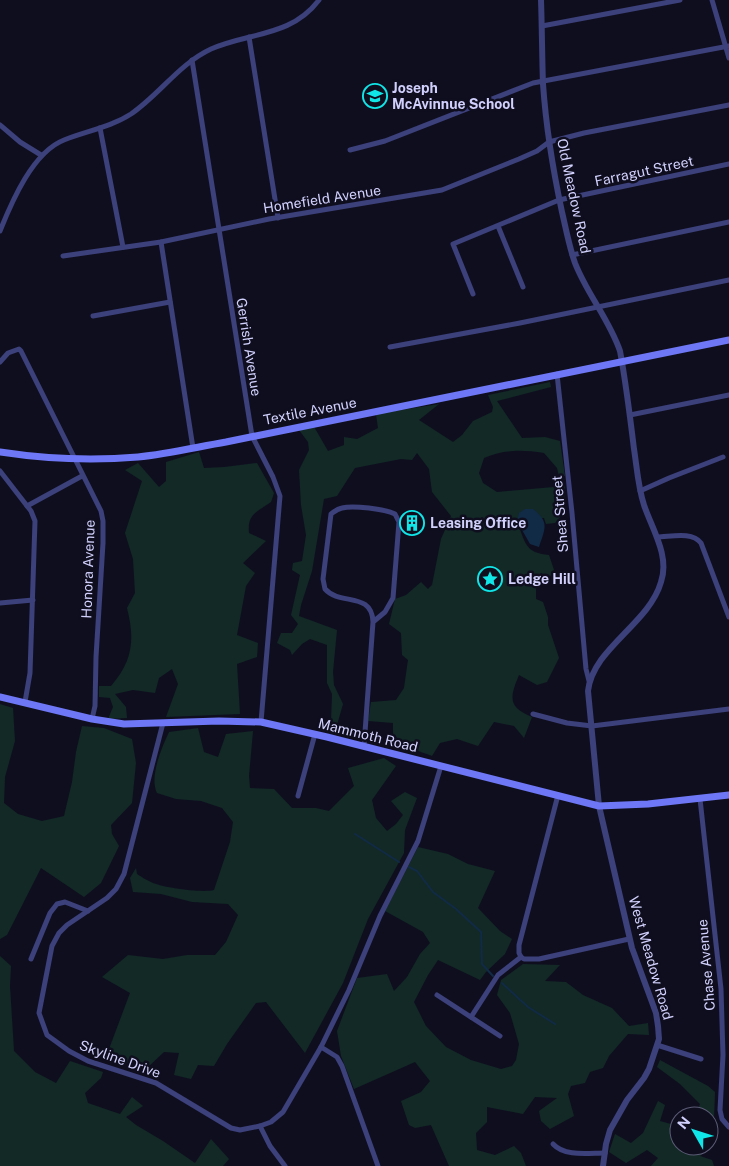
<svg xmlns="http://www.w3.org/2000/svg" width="729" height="1166" font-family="'Public Sans',sans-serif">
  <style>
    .green { fill: #122926 }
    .water { fill: #112a45 }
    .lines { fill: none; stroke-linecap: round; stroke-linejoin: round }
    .stream { stroke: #112a45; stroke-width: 2 }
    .minor { stroke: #3c407b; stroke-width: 5 }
    .tertiary { stroke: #3c407b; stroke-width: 6 }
    .secondary { stroke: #6e77f5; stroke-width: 7 }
    .labels { text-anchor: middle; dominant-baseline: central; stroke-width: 5; stroke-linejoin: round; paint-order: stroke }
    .poi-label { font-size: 14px; font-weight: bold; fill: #d1d0fc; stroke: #0f0e1f; text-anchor: start }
    .street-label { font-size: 14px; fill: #d1d0fc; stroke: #0f0e1f }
  </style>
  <rect width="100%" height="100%" fill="#0f0e1f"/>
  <g class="green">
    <path d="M550,382l1,5 -54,14 25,37 23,-1 15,4 5,35h-6l-2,-8 -13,-15c-21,-3 -40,-4 -60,5l-5,15 4,10 14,9 68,-6 -1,27 -9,10 -9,1 -2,-6 -27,3c8,20 7,32 32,34l5,15 -6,10 -12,7v12l7,3 5,15v8l11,33 -12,24 -10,3 -18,-10c-9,22 -12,32 13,42l-8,21 -10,-12 -20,-4 -16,24 -21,-7 -17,4 -8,13c-14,-5 -28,-10 -39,-22v-11l-25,-2 3,-19 25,-2 8,-12 4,-28 -6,-5 -1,-22 -12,-9 6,-25 11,-4 15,-13 7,7 4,-4 9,-46 10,-23 -19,-24 -3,-23 -12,-16 -5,7 -11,-1 -46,9 -18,28 -13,3 -12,72 -11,34 -2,11 38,14 -4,42 1,13 9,19 -6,21 -6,-3 1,-28 -5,-11v-38l-17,-6 -8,5 -10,11 -2,-5 -13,-7 4,-10h11l6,-9 -7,-9 9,-40 -8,-5 1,-7 9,-2 4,-26 -5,-30 -2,-35 10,-20 -1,-8 -9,-12 14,-5 15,26 16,-6v-8l13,2 21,-11 -2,-14 63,-10 -20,16 34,22 9,-7 11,-14 19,-9 1,-5 -5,-12z"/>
    <path d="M199,452l5,16 20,-1 33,-4 17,30 -3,9c-14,10 -24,12 -22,31l17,8 -23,22 12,10 -9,13 -9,49 21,8 -1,14 -20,7 3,50 -74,3 12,-33 -6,-15 -13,9 -4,15 -22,-3 -18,4 11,13 1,11 -19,1 5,-12 -3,-9 -11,-1v-11h12c22,-25 24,-47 16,-78l8,-15 -2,-34 -8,-26 17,-52 -17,-11 13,-7 21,24 7,-6v-19z"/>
    <polygon points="0,704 13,708 15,741 5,777 4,803 18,814 42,821 64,816 72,782 76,752 82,726 104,728 132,739 136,763 132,803 111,825 112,834 119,846 101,883 84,897 41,868 7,935 0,939"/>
    <path d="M198,728l6,24 14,5 8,-23 27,-3 -4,45 1,12 24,1 18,19h24l13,3 25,-25 -6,-18 36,-10 12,8 -24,34 4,18 11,13 9,-7 7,-9 -12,-14 14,-9 12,6 -12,32 -1,23 -36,66 -25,64 -38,70 -39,-51 -10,1 -29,41 -13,22 -16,-1 -7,14 -17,-4 5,-22 -15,-1 -18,17 -40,-12 24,-64 -28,-16 26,-22 35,4 24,-4h28l11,-13 12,-27 -10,-11 -36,-2 -31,-8 -28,-2 -3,-14 6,-10 1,6c5,3 9,6 14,8 12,6 51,11 63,8l16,-48 3,-20 -11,-14 -21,-7 -25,-2 -19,-6c-8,-16 5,-46 12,-61z"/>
    <polygon points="418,847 448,854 468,864 495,871 478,908 500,931 512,939 505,954 486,972 480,980 438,960 428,975 414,1002 426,1026 446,1047 471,1060 501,1069 512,1066 516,1060 519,1044 510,1013 497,995 501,980 523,964 560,965 545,981 566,982 583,995 612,1008 629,1026 648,1023 649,1035 628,1034 609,1056 603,1068 590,1072 585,1083 571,1086 568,1094 574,1116 550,1129 541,1121 539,1111 557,1098 535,1097 523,1114 487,1107 487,1122 476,1133 477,1150 495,1155 514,1146 521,1153 526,1166 449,1166 431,1125 415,1128 409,1125 401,1101 421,1092 430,1081 415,1062 354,1089 341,1056 337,1031 357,978 387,974 394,991 407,977 420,954 430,943 423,932 385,911"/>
    <polygon points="0,956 11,966 10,986 14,1051 35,1072 56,1083 70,1061 103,1072 101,1078 85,1093 88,1103 120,1114 132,1097 143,1106 126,1117 136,1125 163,1141 195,1163 211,1139 229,1159 223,1166 0,1166"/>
    <polygon points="660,1060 708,1086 715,1092 714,1120 717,1124 709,1128 709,1116 680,1116 685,1112 697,1112 700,1104 680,1084 657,1067"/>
    <polygon points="658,1101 665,1105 660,1121 671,1124 679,1117 679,1146 705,1146 706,1150 700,1156 712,1160 714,1166 651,1166 658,1158 647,1150 626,1163 609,1152 615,1134 631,1143 643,1133"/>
  </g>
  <path class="water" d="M525,509h8c17,13 12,20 6,38l-9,-3 -13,-23 2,-8z"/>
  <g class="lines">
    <g class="stream">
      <polyline points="355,834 399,862"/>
      <polyline points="409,867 417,871 433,892 456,909 481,932 482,964 493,976"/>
      <polyline points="502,983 528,1007 555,1024"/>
    </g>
    <g class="minor">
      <polyline points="712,0 729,58"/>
      <polyline points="542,26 680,0"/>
      <polyline points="249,37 278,218"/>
      <polyline points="192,60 252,436 273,477 280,496 261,722"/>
      <polyline points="0,125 20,142 41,155"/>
      <polyline points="100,128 123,247"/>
      <polyline points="350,150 385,141 533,83 729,46"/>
      <polyline points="498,226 523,287"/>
      <path d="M0,231c12,-30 33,-79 64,-91 23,-9 47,-13 67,-26 29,-20 48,-50 80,-65 39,-17 80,-12 108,-49"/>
      <polyline points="161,242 193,448"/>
      <polyline points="572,255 729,222"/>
      <polyline points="63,256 161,242 269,219 442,190 519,159 537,151 549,142 584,133 729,105"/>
      <polyline points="473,294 453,244 559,200 729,164"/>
      <polyline points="93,316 170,302"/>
      <polyline points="390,347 520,323 729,280"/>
      <polyline points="0,362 8,353 19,349 21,351 101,511 103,521 103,543 96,657 95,706 92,719"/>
      <polyline points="557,374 572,513 586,669 589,681"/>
      <polyline points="630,415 729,395"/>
      <polyline points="0,471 31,511 35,521 30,673 25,702"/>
      <polyline points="640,491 669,478 723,457"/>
      <polyline points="27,506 82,476"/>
      <path d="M657,537c13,0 35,-6 44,6l28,74"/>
      <polyline points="0,603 33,600"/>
      <polyline points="533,714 567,723 592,726 729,709"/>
      <polyline points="163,723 124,874 116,889 107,898 67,925 59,933 52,946 39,1013 47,1035 69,1051 88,1061 156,1083 231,1128 240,1130 260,1126 271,1122 283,1112 321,1047 349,990 380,916 418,841 441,766"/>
      <path d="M364,746l9,-124 12,-10 8,-14 6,-76 -4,-8c-10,-5 -42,-9 -53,-6 -5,1 -7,3 -11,6l-8,65 2,10c15,17 47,2 48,33"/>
      <polyline points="298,796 315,734"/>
      <polyline points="700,799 721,989 723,1055 720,1110 722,1119 729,1127"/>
      <polyline points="521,957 519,953 519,945 558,795"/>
      <polyline points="521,957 524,959 539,959 629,939"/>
      <polyline points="31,959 50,913 57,904 65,902 88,911"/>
      <polyline points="437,995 500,1036"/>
      <polyline points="471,1017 498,975 521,957"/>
      <polyline points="657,1045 701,1059"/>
      <polyline points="321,1047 337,1057 342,1066 378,1166"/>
      <polyline points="260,1126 270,1146 285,1166"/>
      <path d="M553,1144c12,13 35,9 52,9"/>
    </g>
    <path class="tertiary" d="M541,0c1,28 1,56 2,84 3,43 10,86 19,128 4,17 7,34 13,51 12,31 34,56 45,88 6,32 10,65 14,98 3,19 4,38 10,56 8,24 26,51 17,77 -12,42 -68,66 -73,109l11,115 33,142 24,65 2,13 1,13 -10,30 -5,9 -17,22 -17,30 -4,14 -3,22"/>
    <g class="secondary">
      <path d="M0,452c46,7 93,9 138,5 30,-3 59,-10 88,-15l503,-102"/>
      <polyline points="0,697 92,719 124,724 219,721 261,722 327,737 599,806 648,804 729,795"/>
    </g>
  </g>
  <defs>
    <symbol id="school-ring" viewBox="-11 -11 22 22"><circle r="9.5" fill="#0f0e1f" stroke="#10e6e7" stroke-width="1.5"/><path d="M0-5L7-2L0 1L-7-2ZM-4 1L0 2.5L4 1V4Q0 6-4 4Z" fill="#10e6e7"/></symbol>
    <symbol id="building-ring" viewBox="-11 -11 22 22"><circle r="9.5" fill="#0f0e1f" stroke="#10e6e7" stroke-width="1.5"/><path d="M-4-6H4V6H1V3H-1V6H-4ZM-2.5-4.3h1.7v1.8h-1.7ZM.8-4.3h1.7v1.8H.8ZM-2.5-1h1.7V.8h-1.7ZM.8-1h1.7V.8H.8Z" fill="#10e6e7"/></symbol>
    <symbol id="sight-ring" viewBox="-11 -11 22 22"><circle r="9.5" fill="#0f0e1f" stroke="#10e6e7" stroke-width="1.5"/><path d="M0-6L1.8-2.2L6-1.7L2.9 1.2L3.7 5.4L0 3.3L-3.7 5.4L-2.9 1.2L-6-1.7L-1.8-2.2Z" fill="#10e6e7"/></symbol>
  </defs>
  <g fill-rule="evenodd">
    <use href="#school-ring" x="361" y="82" width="28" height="28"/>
    <use href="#building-ring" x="398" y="509" width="28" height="28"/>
    <use href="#sight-ring" x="476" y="565" width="28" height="28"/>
  </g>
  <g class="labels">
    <g class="poi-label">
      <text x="392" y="88">Joseph<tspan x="392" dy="16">McAvinnue School</tspan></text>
      <text x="430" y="523">Leasing Office</text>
      <text x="508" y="579">Ledge Hill</text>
    </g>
    <g class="street-label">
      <text transform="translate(644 171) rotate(-12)">Farragut Street</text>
      <text transform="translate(574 196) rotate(78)">Old Meadow Road</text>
      <text transform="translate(322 199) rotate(-9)">Homefield Avenue</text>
      <text transform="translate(249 347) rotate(81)">Gerrish Avenue</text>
      <text transform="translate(310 411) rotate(-11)">Textile Avenue</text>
      <text transform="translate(560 514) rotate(-95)">Shea Street</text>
      <text transform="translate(88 569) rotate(-88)">Honora Avenue</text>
      <text transform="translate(368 735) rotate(14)">Mammoth Road</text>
      <text transform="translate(651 958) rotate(74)">West Meadow Road</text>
      <text transform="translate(706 965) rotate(-95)">Chase Avenue</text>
      <text transform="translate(120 1059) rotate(20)">Skyline Drive</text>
    </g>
  </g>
  <g transform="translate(694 1131) rotate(309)"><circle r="24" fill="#0f0e1f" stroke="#5d5c77"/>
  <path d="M0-4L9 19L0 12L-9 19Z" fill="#10e6e7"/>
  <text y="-8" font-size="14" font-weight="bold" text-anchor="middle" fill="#d1d0fc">N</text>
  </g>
</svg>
